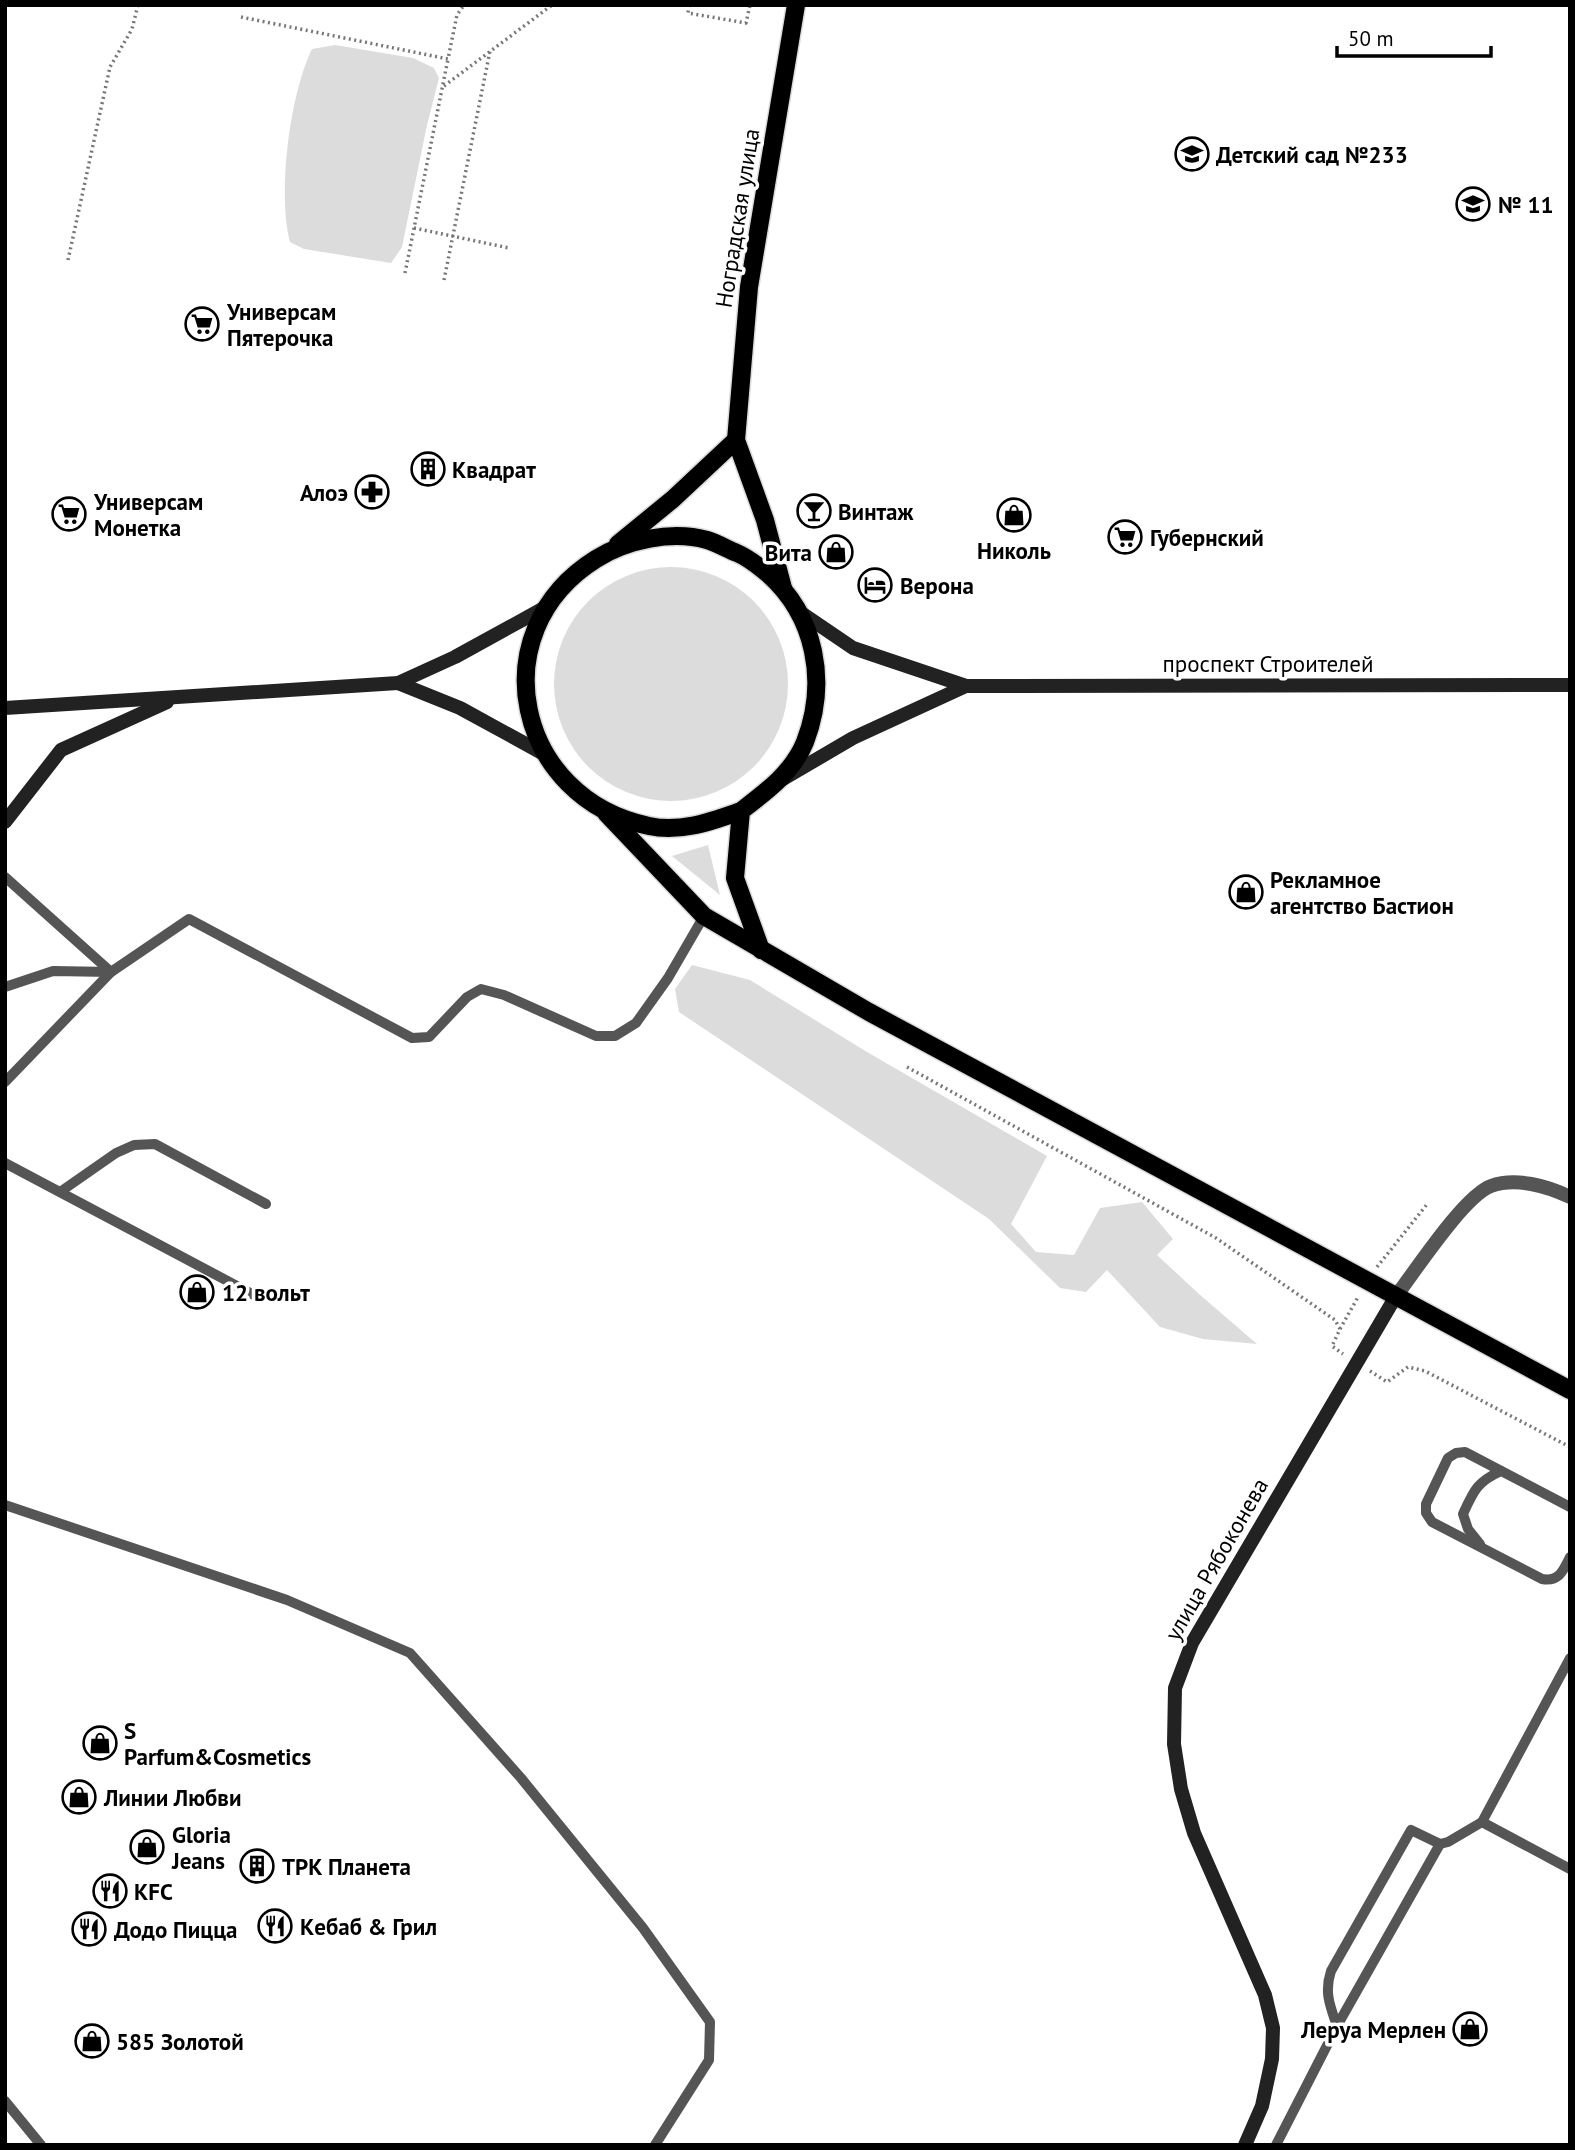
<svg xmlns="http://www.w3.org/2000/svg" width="1575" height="2150" font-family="'PT Sans',sans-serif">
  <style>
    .green { fill: #dcdcdc }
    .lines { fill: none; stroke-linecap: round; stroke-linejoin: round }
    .primary-casing { stroke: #dbdbdb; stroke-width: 21 }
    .path { stroke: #777; stroke-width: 3.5; stroke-dasharray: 2 3.5; stroke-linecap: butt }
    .lane { stroke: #555; stroke-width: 10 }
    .street { stroke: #555; stroke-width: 14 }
    .secondary { stroke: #222; stroke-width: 14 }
    .primary { stroke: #000; stroke-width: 18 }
    .labels { text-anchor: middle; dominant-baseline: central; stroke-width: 7; stroke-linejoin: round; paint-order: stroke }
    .poi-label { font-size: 23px; font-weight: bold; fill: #000; stroke: #fff; text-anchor: start }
    .street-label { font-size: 23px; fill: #000; stroke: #fff }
  </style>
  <rect width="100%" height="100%" fill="#fff"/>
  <g class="green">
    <path d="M335,45l78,13 21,10 5,10 -12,47 -25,122 -11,16 -87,-14 -14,-7c-13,-49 0,-148 22,-193z"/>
    <circle cx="671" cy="684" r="117"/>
    <polygon points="708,845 720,895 672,856"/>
    <polygon points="692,965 750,980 867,1052 1047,1156 1011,1224 1036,1252 1074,1255 1100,1208 1142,1202 1173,1239 1157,1255 1199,1294 1257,1344 1203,1339 1160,1327 1107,1270 1086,1292 1060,1288 989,1219 679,1012 675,989"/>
  </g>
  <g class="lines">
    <defs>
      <g id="primary">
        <polyline points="618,544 673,499 736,440"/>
        <polyline points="783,588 765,520 736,440 749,287 796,5"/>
        <path d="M741,811c-29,10 -60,22 -92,15 -133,-27 -170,-194 -53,-267 30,-19 76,-29 111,-19 10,3 20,9 30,13 12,5 20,12 30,20 49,43 61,109 38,169 -12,30 -39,50 -64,69l-6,67 26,72"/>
        <polyline points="606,813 704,916 869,1012 1570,1390"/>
      </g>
    </defs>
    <use href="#primary" class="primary-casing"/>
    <g class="path">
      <polyline points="689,5 688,13 746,23 750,5"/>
      <polyline points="241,17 448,59 457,15 464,5"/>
      <polyline points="444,86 552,5"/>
      <polyline points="414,228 509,248"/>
      <polyline points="68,260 110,67 132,29 138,5"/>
      <polyline points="405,273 448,59"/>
      <polyline points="444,280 490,51"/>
      <polyline points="907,1067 1216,1238 1335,1320 1340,1329 1332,1346 1343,1354"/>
      <polyline points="1377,1267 1428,1203"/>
      <polyline points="1340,1329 1358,1297"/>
      <polyline points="1370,1371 1387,1382 1408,1367 1425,1371 1570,1447"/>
    </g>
    <g class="lane">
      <polyline points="5,877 111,972"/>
      <polyline points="5,987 53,971 111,972"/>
      <polyline points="5,1082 111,972 189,919 412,1038 429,1037 467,997 481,989 504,995 596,1036 615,1036 636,1023 668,978 704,916"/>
      <polyline points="5,1163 254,1295"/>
      <polyline points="60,1192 116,1153 134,1145 155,1144 266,1204"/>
      <polyline points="5,1505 287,1600 410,1653 521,1778 643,1928 710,2022 709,2060 655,2145"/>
      <path d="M1570,1507l-105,-55 -9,1 -8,5 -22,46v9l6,9 110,57c17,3 21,-8 28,-22"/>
      <path d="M1480,1544l-12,-15 -5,-15c11,-24 14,-32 38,-43"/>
      <polyline points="1482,1822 1570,1869"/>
      <path d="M1337,2026c-7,-20 -13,-34 -6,-55l80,-141 29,14 8,-2 34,-20 88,-164"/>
      <polyline points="5,2101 41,2145"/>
      <polyline points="1276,2145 1337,2026 1440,1844"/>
    </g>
    <path class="street" d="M1396,1296c20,-26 68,-100 95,-110 25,-9 56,0 79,11"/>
    <g class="secondary">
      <polyline points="800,612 853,648 966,686 1570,685"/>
      <polyline points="398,683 460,708 544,754"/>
      <polyline points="5,708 398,683 455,657 546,607"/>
      <polyline points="783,779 853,738 966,686"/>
      <polyline points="5,822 61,750 167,702"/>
      <polyline points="1245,2145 1262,2106 1272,2059 1273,2028 1265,1995 1194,1833 1181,1789 1174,1744 1175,1688 1192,1643 1396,1296"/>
    </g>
    <use href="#primary" class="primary"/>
  </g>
  <defs>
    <symbol id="school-ring" viewBox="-11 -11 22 22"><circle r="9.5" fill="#fff" stroke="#000" stroke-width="1.5"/><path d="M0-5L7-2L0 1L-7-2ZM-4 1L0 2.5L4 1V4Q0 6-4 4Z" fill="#000"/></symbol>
    <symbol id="supermarket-ring" viewBox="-11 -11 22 22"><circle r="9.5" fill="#fff" stroke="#000" stroke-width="1.5"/><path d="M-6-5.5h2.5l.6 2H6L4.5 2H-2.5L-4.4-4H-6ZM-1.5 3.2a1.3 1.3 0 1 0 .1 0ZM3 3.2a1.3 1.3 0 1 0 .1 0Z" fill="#000"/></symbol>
    <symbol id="building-ring" viewBox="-11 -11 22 22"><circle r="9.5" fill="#fff" stroke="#000" stroke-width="1.5"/><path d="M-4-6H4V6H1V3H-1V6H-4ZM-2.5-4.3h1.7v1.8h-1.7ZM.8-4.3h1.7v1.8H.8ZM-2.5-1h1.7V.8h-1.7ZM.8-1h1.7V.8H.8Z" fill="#000"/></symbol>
    <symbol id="pharmacy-ring" viewBox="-11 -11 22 22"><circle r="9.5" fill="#fff" stroke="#000" stroke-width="1.5"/><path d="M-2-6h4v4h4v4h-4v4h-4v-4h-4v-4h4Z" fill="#000"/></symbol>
    <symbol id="bar-ring" viewBox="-11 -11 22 22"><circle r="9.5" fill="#fff" stroke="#000" stroke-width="1.5"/><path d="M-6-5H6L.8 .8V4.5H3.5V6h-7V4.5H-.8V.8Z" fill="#000"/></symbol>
    <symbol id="shop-ring" viewBox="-11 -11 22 22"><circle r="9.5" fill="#fff" stroke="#000" stroke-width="1.5"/><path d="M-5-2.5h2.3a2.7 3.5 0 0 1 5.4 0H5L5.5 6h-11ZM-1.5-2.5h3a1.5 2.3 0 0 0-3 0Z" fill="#000"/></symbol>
    <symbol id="hotel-ring" viewBox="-11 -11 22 22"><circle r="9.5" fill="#fff" stroke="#000" stroke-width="1.5"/><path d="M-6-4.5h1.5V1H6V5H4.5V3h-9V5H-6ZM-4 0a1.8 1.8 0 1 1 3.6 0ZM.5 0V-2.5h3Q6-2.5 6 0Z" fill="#000"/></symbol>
    <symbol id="restaurant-ring" viewBox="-11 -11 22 22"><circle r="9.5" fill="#fff" stroke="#000" stroke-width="1.5"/><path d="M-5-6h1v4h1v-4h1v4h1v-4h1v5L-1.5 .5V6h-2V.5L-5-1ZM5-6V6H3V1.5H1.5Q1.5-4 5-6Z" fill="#000"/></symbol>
  </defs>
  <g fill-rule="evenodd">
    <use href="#school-ring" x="1173" y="135" width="38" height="38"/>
    <use href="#school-ring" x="1454" y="185" width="38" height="38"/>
    <use href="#supermarket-ring" x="183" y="305" width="38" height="38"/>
    <use href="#building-ring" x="409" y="450" width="38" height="38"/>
    <use href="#pharmacy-ring" x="353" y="473" width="38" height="38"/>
    <use href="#bar-ring" x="795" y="492" width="38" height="38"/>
    <use href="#supermarket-ring" x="50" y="495" width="38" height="38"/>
    <use href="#shop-ring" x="995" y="496" width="38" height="38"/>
    <use href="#supermarket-ring" x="1106" y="518" width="38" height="38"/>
    <use href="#shop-ring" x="817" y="533" width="38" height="38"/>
    <use href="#hotel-ring" x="856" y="566" width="38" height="38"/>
    <use href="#shop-ring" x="1227" y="873" width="38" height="38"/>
    <use href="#shop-ring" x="178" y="1273" width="38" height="38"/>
    <use href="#shop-ring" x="81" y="1724" width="38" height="38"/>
    <use href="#shop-ring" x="60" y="1778" width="38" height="38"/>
    <use href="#shop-ring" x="128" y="1828" width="38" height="38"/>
    <use href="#building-ring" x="238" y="1847" width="38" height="38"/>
    <use href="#restaurant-ring" x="91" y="1872" width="38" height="38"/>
    <use href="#restaurant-ring" x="256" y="1907" width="38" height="38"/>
    <use href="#restaurant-ring" x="70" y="1910" width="38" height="38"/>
    <use href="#shop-ring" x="1451" y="2010" width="38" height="38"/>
    <use href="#shop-ring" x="73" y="2022" width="38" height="38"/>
  </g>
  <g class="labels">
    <g class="poi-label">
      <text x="1216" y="154">Детский сад №233</text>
      <text x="1498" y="204">№ 11</text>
      <text x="227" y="311">Универсам<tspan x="227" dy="26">Пятерочка</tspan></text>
      <text x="452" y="469">Квадрат</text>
      <text x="348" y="492" text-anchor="end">Алоэ</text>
      <text x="94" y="501">Универсам<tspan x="94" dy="26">Монетка</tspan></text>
      <text x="838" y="511">Винтаж</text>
      <text x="1150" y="537">Губернский</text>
      <text x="1014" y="550" text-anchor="middle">Николь</text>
      <text x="812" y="552" text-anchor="end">Вита</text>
      <text x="900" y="585">Верона</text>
      <text x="1270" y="879">Рекламное<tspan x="1270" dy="26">агентство Бастион</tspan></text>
      <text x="222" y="1292">12 вольт</text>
      <text x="124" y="1730">S<tspan x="124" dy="26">Parfum&amp;Cosmetics</tspan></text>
      <text x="104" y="1797">Линии Любви</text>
      <text x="172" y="1834">Gloria<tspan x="172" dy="26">Jeans</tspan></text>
      <text x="282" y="1866">ТРК Планета</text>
      <text x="134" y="1891">KFC</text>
      <text x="300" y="1926">Кeбаб &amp; Грил</text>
      <text x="114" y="1929">Додо Пицца</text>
      <text x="1446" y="2029" text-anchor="end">Леруа Мерлен</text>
      <text x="116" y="2041">585 Золотой</text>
    </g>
    <g class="street-label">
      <text transform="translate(737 218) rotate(-81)">Ноградская улица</text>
      <text x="1268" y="663">проспект Строителей</text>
      <text transform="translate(1216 1559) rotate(-60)">улица Рябоконева</text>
    </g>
  </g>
  <rect width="1575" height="2150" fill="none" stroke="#000000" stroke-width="14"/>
  <path d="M1337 46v10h154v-10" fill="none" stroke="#000000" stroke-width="3.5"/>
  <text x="1348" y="46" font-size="21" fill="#000000" stroke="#ffffff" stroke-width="5" paint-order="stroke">50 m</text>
</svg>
